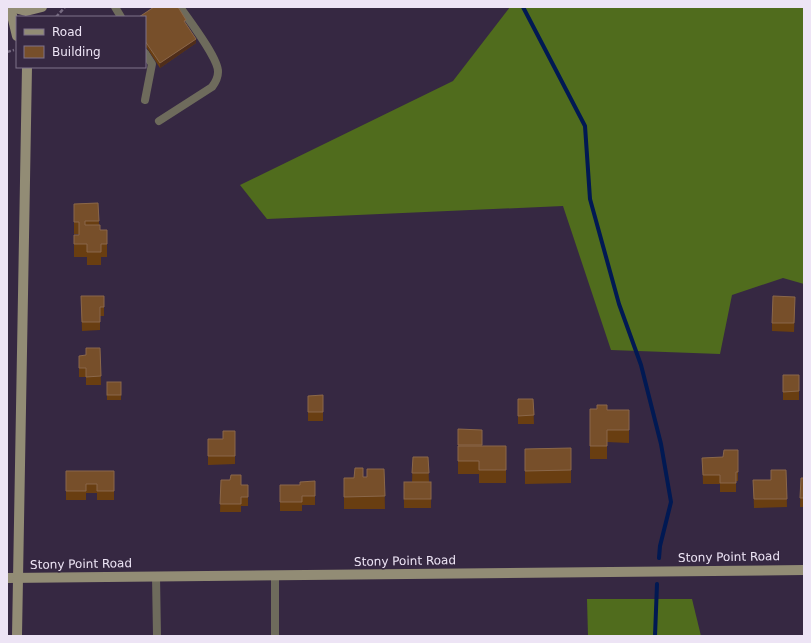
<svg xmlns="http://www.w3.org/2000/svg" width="811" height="643" font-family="'DejaVu Sans',sans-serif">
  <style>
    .forest { fill: #506c1d }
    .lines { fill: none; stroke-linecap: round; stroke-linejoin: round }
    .stream { stroke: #011953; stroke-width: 4 }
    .path { stroke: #766a81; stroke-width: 2.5; stroke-dasharray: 4 2; stroke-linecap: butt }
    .lane { stroke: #6e6b5c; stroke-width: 8 }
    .secondary { stroke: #928c75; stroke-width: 10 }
    .wall { fill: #693e11 }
    .shaded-wall { fill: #4f2d1a }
    .building { fill: #774f2a; stroke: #8a674a }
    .labels { text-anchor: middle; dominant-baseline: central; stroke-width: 3; stroke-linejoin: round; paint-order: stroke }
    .street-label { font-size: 12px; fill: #ede4f5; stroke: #362842 }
  </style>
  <rect width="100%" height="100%" fill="#362842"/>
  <g class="forest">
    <polygon points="510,7 804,7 804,284 783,278 732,295 720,354 611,350 563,206 267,219 240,185 453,81"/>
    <polygon points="587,599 692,599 701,636 588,636"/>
  </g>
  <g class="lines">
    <g class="stream">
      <polyline points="523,7 585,126 590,199 619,304 641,365 661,444 671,502 660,546 659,558"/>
      <polyline points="655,636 657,584"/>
    </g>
    <g class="path">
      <polyline points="56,17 65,7"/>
      <polyline points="7,52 14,50"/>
    </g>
    <g class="lane">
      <polyline points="115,7 121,17"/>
      <polyline points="145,100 152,64 145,53"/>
      <path d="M159,121l53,-34c3,-4 6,-9 6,-15 1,-13 -29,-52 -38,-65"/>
      <polyline points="156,576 157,636"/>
      <polyline points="275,636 275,575"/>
    </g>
    <g class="secondary">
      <polyline points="10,7 17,36"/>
      <polyline points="11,7 26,11 42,7"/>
      <polyline points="7,578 804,570"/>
      <polyline points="17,636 27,67"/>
    </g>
  </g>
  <g class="wall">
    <polygon points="145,17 186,24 196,43 160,68 145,45"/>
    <polygon points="98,203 99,225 100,230 107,230 107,257 101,257 101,265 87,265 87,257 74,257 74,235 79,235 79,234 74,234 74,204"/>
    <polygon points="81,296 104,296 104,316 100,316 100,330 82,331"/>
    <polygon points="795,306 794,332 772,331 772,323"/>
    <polygon points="100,348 101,385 86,385 86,377 79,377 79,356 86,355"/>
    <rect x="783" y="375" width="16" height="25"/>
    <rect x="107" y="382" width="14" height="18"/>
    <polygon points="323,395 323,421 308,421 308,396"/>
    <polygon points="518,399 533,399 534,424 518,424"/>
    <polygon points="590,409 607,410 629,410 629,443 607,442 607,459 590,459"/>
    <polygon points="458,429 482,430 482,446 506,446 506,483 479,483 479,474 458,474"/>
    <polygon points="235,431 235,464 208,465 208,439 223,439"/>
    <polygon points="571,448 571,483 525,484 525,449"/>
    <polygon points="738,450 738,481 736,481 736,492 720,492 720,484 703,484 702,458 723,457"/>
    <polygon points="413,457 428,457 429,482 412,482"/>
    <polygon points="384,469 385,509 344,509 344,478 367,477"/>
    <polygon points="786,470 787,507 754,508 753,480 771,480"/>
    <polygon points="66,471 114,471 114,500 97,500 97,493 86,493 86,500 66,500"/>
    <polygon points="801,478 804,478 804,507 800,507"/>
    <polygon points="221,480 230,480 241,485 248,485 248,506 241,506 241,512 220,512"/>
    <polygon points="315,481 315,505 302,505 302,511 280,511 280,485 300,485"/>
    <rect x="404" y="482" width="27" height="26"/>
  </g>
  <polygon class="shaded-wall" points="196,39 196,43 160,68 160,63"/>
  <g class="building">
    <polygon points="154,7 178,7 186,20 184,21 196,39 160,63 145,41 145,17 139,17"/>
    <polygon points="98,203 99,221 85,221 85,225 100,225 100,230 107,230 107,244 101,244 101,252 87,252 87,244 74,244 74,235 79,235 79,222 74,222 74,204"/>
    <polygon points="81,296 104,296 104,307 100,307 100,322 82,322"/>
    <polygon points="773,296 795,297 794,323 772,323"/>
    <polygon points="86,348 100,348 101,376 86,377 86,368 79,368 79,356 86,355"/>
    <polygon points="783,375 799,375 799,391 783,392"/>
    <rect x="107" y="382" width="14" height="13"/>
    <polygon points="323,395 323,412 308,412 308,396"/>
    <polygon points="518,399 533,399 534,415 518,416"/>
    <polygon points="597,405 607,405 607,410 629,410 629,430 607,430 607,446 590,446 590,409 597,409"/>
    <polygon points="458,429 482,430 482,445 458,445"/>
    <polygon points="223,431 235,431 235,456 208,456 208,439 223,439"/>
    <polygon points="458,446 506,446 506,470 479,470 479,461 458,461"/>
    <polygon points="571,448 571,470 525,471 525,449"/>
    <polygon points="724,450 738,450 738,472 736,472 736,483 720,483 720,475 703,475 702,458 723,457"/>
    <polygon points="413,457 428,457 429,473 412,473"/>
    <polygon points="355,468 363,468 363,477 367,477 367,469 384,469 385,496 344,497 344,478 354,478"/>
    <polygon points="771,470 786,470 787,499 754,499 753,480 771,480"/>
    <polygon points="66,471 114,471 114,491 97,491 97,484 86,484 86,491 66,491"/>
    <polygon points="231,475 241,475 241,485 248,485 248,497 241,497 241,504 220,504 221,480 230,480"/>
    <polygon points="801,478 804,478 804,498 800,498"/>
    <polygon points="315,481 315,496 302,496 302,502 280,502 280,485 300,485 300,482"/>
    <rect x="404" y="482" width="27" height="17"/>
  </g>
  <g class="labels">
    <g class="street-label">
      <text transform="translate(729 557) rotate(-1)">Stony Point Road</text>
      <text transform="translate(405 561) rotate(-1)">Stony Point Road</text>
      <text transform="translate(81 564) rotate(-1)">Stony Point Road</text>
    </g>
  </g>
  <rect width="811" height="643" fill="none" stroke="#ede4f5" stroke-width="16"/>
  <rect x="16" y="16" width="130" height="52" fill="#362842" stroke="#7f738a"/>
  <rect x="24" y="29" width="20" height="6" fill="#928c75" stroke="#7f738a"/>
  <text x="52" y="36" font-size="12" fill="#ede4f5">Road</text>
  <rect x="24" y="46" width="20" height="12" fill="#774f2a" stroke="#7f738a"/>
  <text x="52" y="56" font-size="12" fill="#ede4f5">Building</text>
</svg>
